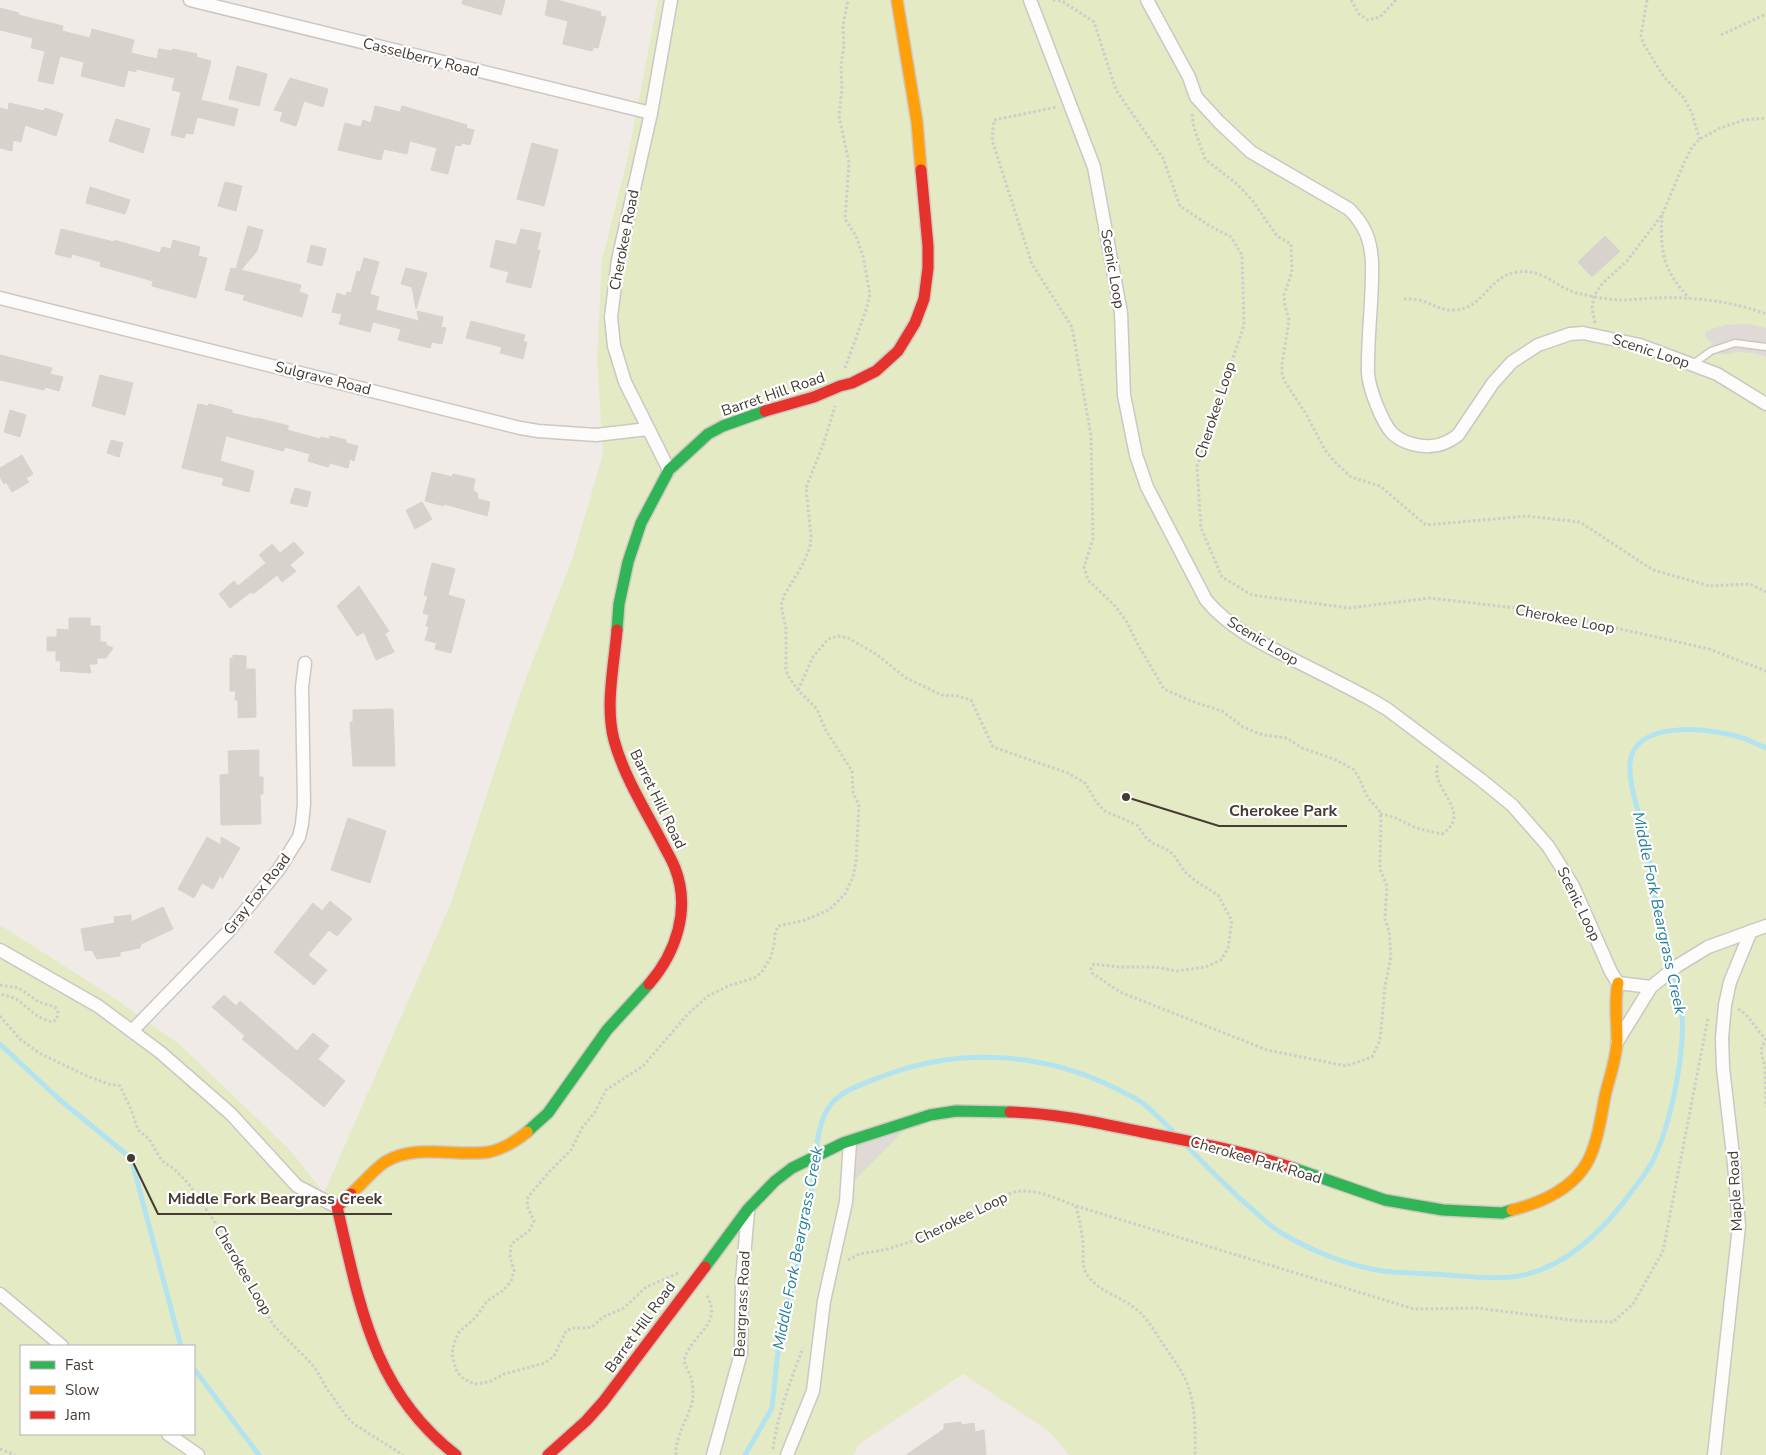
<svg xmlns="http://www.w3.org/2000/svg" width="1766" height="1455" font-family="'Nunito Sans',sans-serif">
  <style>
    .green { fill: #e3eac4; fill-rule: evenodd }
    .parking { fill: #dfdad6 }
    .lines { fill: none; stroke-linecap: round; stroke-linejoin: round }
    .stream { stroke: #b4e3f0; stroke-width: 5 }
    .building { fill: #d8d2cd; stroke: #d8d2cc }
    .lane-casing { stroke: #ccc7c3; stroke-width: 9 }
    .street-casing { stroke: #ccc7c3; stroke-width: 15 }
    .fast-casing { stroke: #d1c8be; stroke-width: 14 }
    .slow-casing { stroke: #d1c8be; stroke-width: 14 }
    .jam-casing { stroke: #d1c8be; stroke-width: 14 }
    .path { stroke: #d0ccc9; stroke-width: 3; stroke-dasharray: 2.5 2.5; stroke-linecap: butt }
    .lane { stroke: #fdfcfb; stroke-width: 6 }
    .street { stroke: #fdfcfb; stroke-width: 12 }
    .fast { stroke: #30b455; stroke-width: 11 }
    .slow { stroke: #ff9f0a; stroke-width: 11 }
    .jam { stroke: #e5322d; stroke-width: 11 }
    .labels { text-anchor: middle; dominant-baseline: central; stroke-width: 4.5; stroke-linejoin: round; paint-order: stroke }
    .street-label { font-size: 15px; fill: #453b33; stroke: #fff }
    .water-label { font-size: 16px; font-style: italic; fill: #24809d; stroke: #fff }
    .leader { fill: none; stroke: #453b33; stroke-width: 2 }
    .callout-dot { fill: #453b33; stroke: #fff; stroke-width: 2 }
    .callout-label { font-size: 16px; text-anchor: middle; font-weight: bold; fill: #453b33; stroke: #fff; stroke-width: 4.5; stroke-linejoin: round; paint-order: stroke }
  </style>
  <rect width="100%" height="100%" fill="#f0ebe6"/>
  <path class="green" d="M658,0h1108v1455h-697l-20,-24 -86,-57 -105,71 -4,10h-854v-530l108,69 71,50 110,105 35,44 127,-290 70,-212 52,-134 30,-103 -6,-96 5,-98 26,-104zM21,1346h173v88h-173z"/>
  <g class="parking">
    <polygon points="1749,324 1766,328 1766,357 1753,353 1738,352 1722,355 1705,336 1706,331 1725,325"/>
    <polygon points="912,1122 847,1188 850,1142"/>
  </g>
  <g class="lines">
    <g class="stream">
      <polyline points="0,1044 60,1100 131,1158 181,1346"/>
      <path d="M1188,1147c21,22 42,43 65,63 9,8 19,18 30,24 29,17 66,32 100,37 17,2 34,2 50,3 26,1 53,6 79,3 52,-6 94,-49 123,-90 8,-10 16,-21 21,-33 16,-36 31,-109 25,-148 -4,-26 -14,-50 -20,-76 -7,-31 -10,-63 -16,-94 -5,-21 -21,-62 -13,-82 14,-35 86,-25 114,-15 6,3 13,6 20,9"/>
      <path d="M816,1152c6,-55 22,-59 70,-77 73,-27 154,-23 225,11 10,5 21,10 30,16 11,8 21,19 31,28"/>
      <polyline points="194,1369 259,1455"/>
      <polyline points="745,1455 772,1408 781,1323 799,1262 810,1205 815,1162"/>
    </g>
  </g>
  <g class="building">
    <polygon points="463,0 505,0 501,15 462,4"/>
    <polygon points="548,0 557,0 601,12 600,16 606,17 598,48 593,47 592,51 563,44 568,21 545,15"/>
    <polygon points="0,8 19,13 18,15 63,26 62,31 90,38 92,29 134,40 131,53 157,59 159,49 172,51 173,49 197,54 196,57 211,61 201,100 238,109 234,126 197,117 193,134 186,133 184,138 171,135 181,92 172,90 175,78 136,69 136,72 128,70 124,87 81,76 84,62 60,56 53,84 38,81 45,51 31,48 33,38 0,30"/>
    <polygon points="237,66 267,74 259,106 229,99"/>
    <polygon points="290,78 328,89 323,107 304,101 296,126 280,121 283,112 274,110"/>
    <polygon points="9,103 44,111 45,108 63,114 56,136 25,125 21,142 13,140 12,151 0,148 0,108 8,110"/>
    <polygon points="375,106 400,112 402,106 467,125 466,128 474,130 470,145 462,143 461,146 455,145 448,174 431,170 437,148 410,141 407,154 384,149 381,160 338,150 345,123 361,127 363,120 371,123"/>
    <polygon points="116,119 150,129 143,153 109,141"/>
    <polygon points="532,143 558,150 544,206 517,199"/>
    <polygon points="225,182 242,186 236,211 218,206"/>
    <polygon points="90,187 130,200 125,214 86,203"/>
    <polygon points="248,226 263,230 257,251 241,270 301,285 299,292 308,295 302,317 243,300 245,295 225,290 231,268 236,269"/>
    <polygon points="61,229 114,242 114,240 160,253 162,247 171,249 173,240 200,247 198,256 207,258 196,298 152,286 153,281 100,266 101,262 72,254 71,258 55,254"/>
    <polygon points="521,229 541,233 537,250 540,250 531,288 506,282 509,272 490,267 496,240 516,245"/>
    <polygon points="1605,236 1620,251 1592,277 1578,262"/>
    <polygon points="311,245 326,249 322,266 307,262"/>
    <polygon points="364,258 379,262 370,294 379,297 376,310 419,321 417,311 443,317 441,327 446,328 442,344 432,342 430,348 398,340 401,329 373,322 370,332 339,324 342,314 332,312 337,293 346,296 347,292 351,293 357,271 360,272"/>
    <polygon points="406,268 427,273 416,309 412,287 401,284"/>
    <polygon points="471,321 525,335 523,341 527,342 523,359 500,353 502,347 466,338"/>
    <polygon points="0,355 52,368 50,374 63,377 59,391 45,387 44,390 0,380"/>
    <polygon points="100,375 133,383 125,415 92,406"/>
    <polygon points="198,404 208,406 209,404 232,410 232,413 257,419 257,418 289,426 287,430 320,439 321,437 329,439 330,436 346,440 346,443 358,446 354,461 350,459 348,468 330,463 328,467 308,461 310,454 285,447 283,451 226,436 220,461 254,471 249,492 222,485 224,478 182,468"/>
    <polygon points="10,410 26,415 20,437 4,432"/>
    <polygon points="111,440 123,443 119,457 107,453"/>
    <polygon points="22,455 33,474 26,478 29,482 12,492 6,482 4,484 0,477 0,468"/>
    <polygon points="432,472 452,477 453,474 475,479 473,490 477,493 478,499 490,502 487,516 444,504 444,506 425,501"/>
    <polygon points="295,488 311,492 307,507 290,503"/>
    <polygon points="422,502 432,519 415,529 406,510"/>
    <polygon points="294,542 304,553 290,565 296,571 282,582 277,575 253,594 251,592 230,608 219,594 234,581 238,586 266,563 259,555 272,544 280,553"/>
    <polygon points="432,563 455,569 448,595 465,600 451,653 435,649 437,643 425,640 429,627 426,626 429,615 423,613 428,596 424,595"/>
    <polygon points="359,586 389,631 385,634 394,652 376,660 364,632 357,636 337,606"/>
    <polygon points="69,618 90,618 90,626 100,626 100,642 106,642 106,645 113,648 106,658 97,658 97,664 89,664 91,673 60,671 61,661 56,661 56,651 47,651 47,637 57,637 57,629 69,630"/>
    <polygon points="233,655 246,656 246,669 255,669 256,717 238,718 238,700 235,700 236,691 230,691 230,658 233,658"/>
    <polygon points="393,709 395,766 353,766 350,722 353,722 353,710"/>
    <polygon points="259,750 259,777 263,777 263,794 260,794 261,824 221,825 220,775 229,774 228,751"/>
    <polygon points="348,818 386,831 370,883 331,870"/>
    <polygon points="207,837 221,845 221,837 240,848 222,879 221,874 213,889 202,883 194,898 178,889"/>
    <polygon points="330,901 352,919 337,936 329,930 308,955 327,970 314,985 274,952 313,903 322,911"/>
    <polygon points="163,907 173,929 141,944 140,948 120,952 120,956 97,959 92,950 85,951 81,929 115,923 114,917 131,915 131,922"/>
    <polygon points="224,995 236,1006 240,1001 297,1051 313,1033 329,1046 318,1059 345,1081 324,1107 242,1039 245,1036 212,1007"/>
    <polygon points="961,1422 961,1425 974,1423 975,1432 984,1430 986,1455 906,1455 944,1429 944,1424"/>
  </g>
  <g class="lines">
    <defs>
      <polyline id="lane" points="1693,364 1711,351 1735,343 1766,347"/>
      <g id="street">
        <polyline points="190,0 651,113"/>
        <path d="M1030,0l64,167 27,146 3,82 12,60 11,32 59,113c24,29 59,45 92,62 24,12 48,24 72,37l17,10 93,70 32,26 36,41 25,40 38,86 7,11 33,4"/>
        <path d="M1147,0l42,77 7,20 23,25 32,30 98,57c16,16 22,31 23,54 1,37 -5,74 -4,110 1,16 14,49 24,60 6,6 13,9 20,11 18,5 32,2 46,-9l35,-52 19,-21 26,-17 32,-11 13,-1 57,12 77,29 49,30"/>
        <polyline points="0,298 520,428 538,431 596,435 648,429"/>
        <polyline points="669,470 625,382 614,346 611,317 618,260 651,113 671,0"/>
        <polyline points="0,950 98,1006 160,1052 231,1114 297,1186 337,1207"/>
        <polyline points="132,1031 228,932 279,869 299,837 302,824 304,804 302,687 305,663"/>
        <polyline points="1617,1042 1651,987 1677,966 1708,947 1766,926"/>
        <polyline points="0,1294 62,1346"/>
        <polyline points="168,1434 198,1455"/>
        <polyline points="713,1455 741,1353 742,1281 748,1211"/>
        <polyline points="787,1455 813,1391 824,1301 846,1202 850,1142"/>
        <polyline points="1714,1455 1739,1226 1734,1164 1723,1068 1722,1038 1725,1005 1730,982 1751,931"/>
      </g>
      <g id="fast">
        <polyline points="617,630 619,604 628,562 641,523 669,470 708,434 723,426 765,411"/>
        <polyline points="527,1132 548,1113 607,1030 649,984"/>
        <polyline points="1293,1168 1385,1200 1443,1210 1502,1213 1512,1210"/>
        <polyline points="705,1267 748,1209 775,1181 792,1168 843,1143 930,1115 956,1111 1010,1112"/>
      </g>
      <g id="slow">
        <polyline points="897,0 917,122 921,170"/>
        <path d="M351,1194c11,-10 22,-24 34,-32 30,-19 72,-5 104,-10 14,-3 27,-11 38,-20"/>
        <path d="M1512,1210c29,-7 63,-22 77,-51 9,-19 12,-42 16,-63 4,-17 12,-39 12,-56 0,-20 -3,-38 1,-57"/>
      </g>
      <g id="jam">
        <polyline points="765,411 814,397 840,386 852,383 876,371 898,351 915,323 924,299 928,268 928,246 921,170"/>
        <path d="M617,630c-3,36 -12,76 -3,110 10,37 32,71 49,104 4,8 9,16 12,24 16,41 1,85 -26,116"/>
        <path d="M1010,1112c45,1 88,11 132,20 51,10 102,19 151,36"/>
        <path d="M351,1194l-14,13c23,97 35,183 119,248"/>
        <polyline points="548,1455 586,1421 603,1402 705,1267"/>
      </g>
    </defs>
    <use href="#lane" class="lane-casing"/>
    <use href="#street" class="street-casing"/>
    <use href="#fast" class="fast-casing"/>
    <use href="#slow" class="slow-casing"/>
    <use href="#jam" class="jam-casing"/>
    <g class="path">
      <polyline points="1053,0 1062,1 1094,22 1116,90 1163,158 1180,206 1210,226 1231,237 1242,255 1244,325 1197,466 1201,528 1222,577 1252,595 1349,608 1430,598 1541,611 1709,649 1766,671"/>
      <polyline points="1351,0 1359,14 1368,20 1380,17 1396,0"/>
      <polyline points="1647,0 1641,35 1643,43 1664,77 1684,98 1692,113 1697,131 1700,139"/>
      <polyline points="1721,35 1766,14"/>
      <polyline points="1192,114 1194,128 1205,159 1238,185 1252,200 1277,236 1291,244 1292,272 1284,295 1285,306 1289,320 1282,364 1282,375 1285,382 1306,414 1325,450 1335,462 1351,477 1380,486 1426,525 1527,516 1580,522 1653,570 1710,586 1750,584 1766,592"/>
      <path d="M1662,215c-2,37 1,55 27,83"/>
      <path d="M1404,299c6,0 13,0 19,2 11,4 20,10 32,9 30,-2 32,-34 63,-38 26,-4 40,18 63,22 13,3 28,6 42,6 11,0 23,-2 34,-2 33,-2 79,4 109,16"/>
      <polyline points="1595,323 1592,308 1594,296 1602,284 1627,261 1662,215 1684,163 1692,147 1700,139 1720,128 1744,120 1766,118"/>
      <polyline points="845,368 866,310 870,294 863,256 856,236 845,219 849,163 839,116 842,89 841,65 844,45 843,26 848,0"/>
      <polyline points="798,690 813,657 828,639 838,636 848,638 876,654 906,678 942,695 958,696 971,700 993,747 1068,773 1085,783 1097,803 1105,811 1137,825 1147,839 1154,844 1166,849 1173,854 1185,872 1197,882 1218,895 1232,921 1228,948 1221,960 1205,967 1177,971 1155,967 1119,967 1094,964 1091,968 1092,973 1120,992 1267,1050 1346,1066 1372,1057 1380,1040 1385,986 1391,956 1389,931 1385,919 1387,886 1380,869 1380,862 1381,819 1379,810 1368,798 1358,776 1353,769 1334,759 1302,748 1287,738 1263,735 1243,727 1222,711 1191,701 1164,689 1137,643 1127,622 1116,607 1088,580 1084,567 1093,539 1091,436 1072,327 1032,264 992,140 994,120 1057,107"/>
      <path d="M1380,814c15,2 21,7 34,13 9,3 18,5 28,7 33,-21 -14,-47 -4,-69"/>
      <path d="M0,985l19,3 20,14 16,5 3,5 -1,7 -4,3c-16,-3 -22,-12 -34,-21 -5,-4 -13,-5 -19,-7"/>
      <path d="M1738,1009c12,6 17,20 27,29"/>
      <polyline points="0,1016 20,1039 39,1053 87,1076 111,1085 118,1085 120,1086 131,1109 138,1130 149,1139 162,1161 173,1168 188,1183 232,1247 252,1290 275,1327 309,1361 317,1371 327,1389 347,1417 354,1424 403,1455"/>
      <polyline points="1766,1038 1761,1050 1765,1068 1766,1107"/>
      <polyline points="1076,1206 1414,1309 1477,1308 1579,1321 1613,1322 1633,1304 1663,1251 1708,1018"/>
      <path d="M848,1260l11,-6 25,-4 32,-10 21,-9 69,-36c5,-2 10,-4 15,-4 18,-1 39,9 55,15 3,13 6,25 7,38 1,10 -2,20 3,29 11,18 31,22 46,33 14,10 22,24 31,38 9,13 18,25 24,39 9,23 8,48 8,72"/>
      <polyline points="678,1273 646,1287 624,1308 603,1317 592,1327 586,1328 573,1328 566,1331 554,1356 545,1363 504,1374 491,1381 478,1384 474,1384 464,1379 457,1372 452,1355 454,1343 459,1332 476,1317 487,1301 504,1290 511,1281 514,1271 510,1257 511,1244 529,1231 534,1221 527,1206 528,1197 549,1172 571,1150 582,1128 595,1112 606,1090 643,1066 688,1014 708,996 728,986 754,978 761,973 771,957 774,944 775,934 778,926 805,920 829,910 845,894 853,877 856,862 859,805 853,793 852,771 825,729 817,709 798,690 788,676 786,669 786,629 781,605 785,594 803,564 810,547 811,536 806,488 824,442 835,406"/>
      <polyline points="0,1449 15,1455"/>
      <path d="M773,1449c4,-32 18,-71 30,-101"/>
      <path d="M676,1455c0,-21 9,-30 15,-49 3,-7 2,-16 1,-24 -1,-8 -6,-14 -8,-21 6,-27 41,-36 22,-67"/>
    </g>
    <use href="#lane" class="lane"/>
    <use href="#street" class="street"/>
    <use href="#fast" class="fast"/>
    <use href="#slow" class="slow"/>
    <use href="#jam" class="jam"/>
  </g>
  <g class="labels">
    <g class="street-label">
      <text transform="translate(421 57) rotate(14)">Casselberry Road</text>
      <text transform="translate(624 240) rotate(-79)">Cherokee Road</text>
      <text transform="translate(1113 269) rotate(80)">Scenic Loop</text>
      <text transform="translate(1651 351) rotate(18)">Scenic Loop</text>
      <text transform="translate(323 378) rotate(14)">Sulgrave Road</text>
      <text transform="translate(773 394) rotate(-19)">Barret Hill Road</text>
      <text transform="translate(1215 410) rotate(-72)">Cherokee Loop</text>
      <text transform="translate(1565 619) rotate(11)">Cherokee Loop</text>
      <text transform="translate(1263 641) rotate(31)">Scenic Loop</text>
      <text transform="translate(658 799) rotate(64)">Barret Hill Road</text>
      <text transform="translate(257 894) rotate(-52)">Gray Fox Road</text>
      <text transform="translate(1579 904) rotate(64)">Scenic Loop</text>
      <text transform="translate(1256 1160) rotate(16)">Cherokee Park Road</text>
      <text transform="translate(1735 1191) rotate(-93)">Maple Road</text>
      <text transform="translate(961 1218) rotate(-26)">Cherokee Loop</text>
      <text transform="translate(243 1270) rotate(60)">Cherokee Loop</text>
      <text transform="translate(742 1304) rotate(-87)">Beargrass Road</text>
      <text transform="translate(640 1327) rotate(-54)">Barret Hill Road</text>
    </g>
    <g class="water-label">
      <text transform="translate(1659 913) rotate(78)">Middle Fork Beargrass Creek</text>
      <text transform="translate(798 1248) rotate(-79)">Middle Fork Beargrass Creek</text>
    </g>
  </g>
  <path class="leader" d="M1126 797L1219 826H1347M131 1158L158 1214H392"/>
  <g class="callout-dot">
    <circle cx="1126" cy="797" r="5"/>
    <circle cx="131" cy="1158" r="5"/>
  </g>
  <g class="callout-label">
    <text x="1283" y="816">Cherokee Park</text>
    <text x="275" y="1204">Middle Fork Beargrass Creek</text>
  </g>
  <rect x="20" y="1345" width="175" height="90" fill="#ffffff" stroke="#b5b1ad"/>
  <rect x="30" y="1361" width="25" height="8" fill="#30b455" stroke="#b5b1ad"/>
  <text x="65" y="1370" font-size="15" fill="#453b33">Fast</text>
  <rect x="30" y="1386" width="25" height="8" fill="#ff9f0a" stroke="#b5b1ad"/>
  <text x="65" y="1395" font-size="15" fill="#453b33">Slow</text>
  <rect x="30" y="1411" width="25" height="8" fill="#e5322d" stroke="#b5b1ad"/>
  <text x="65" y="1420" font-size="15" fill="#453b33">Jam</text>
</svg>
